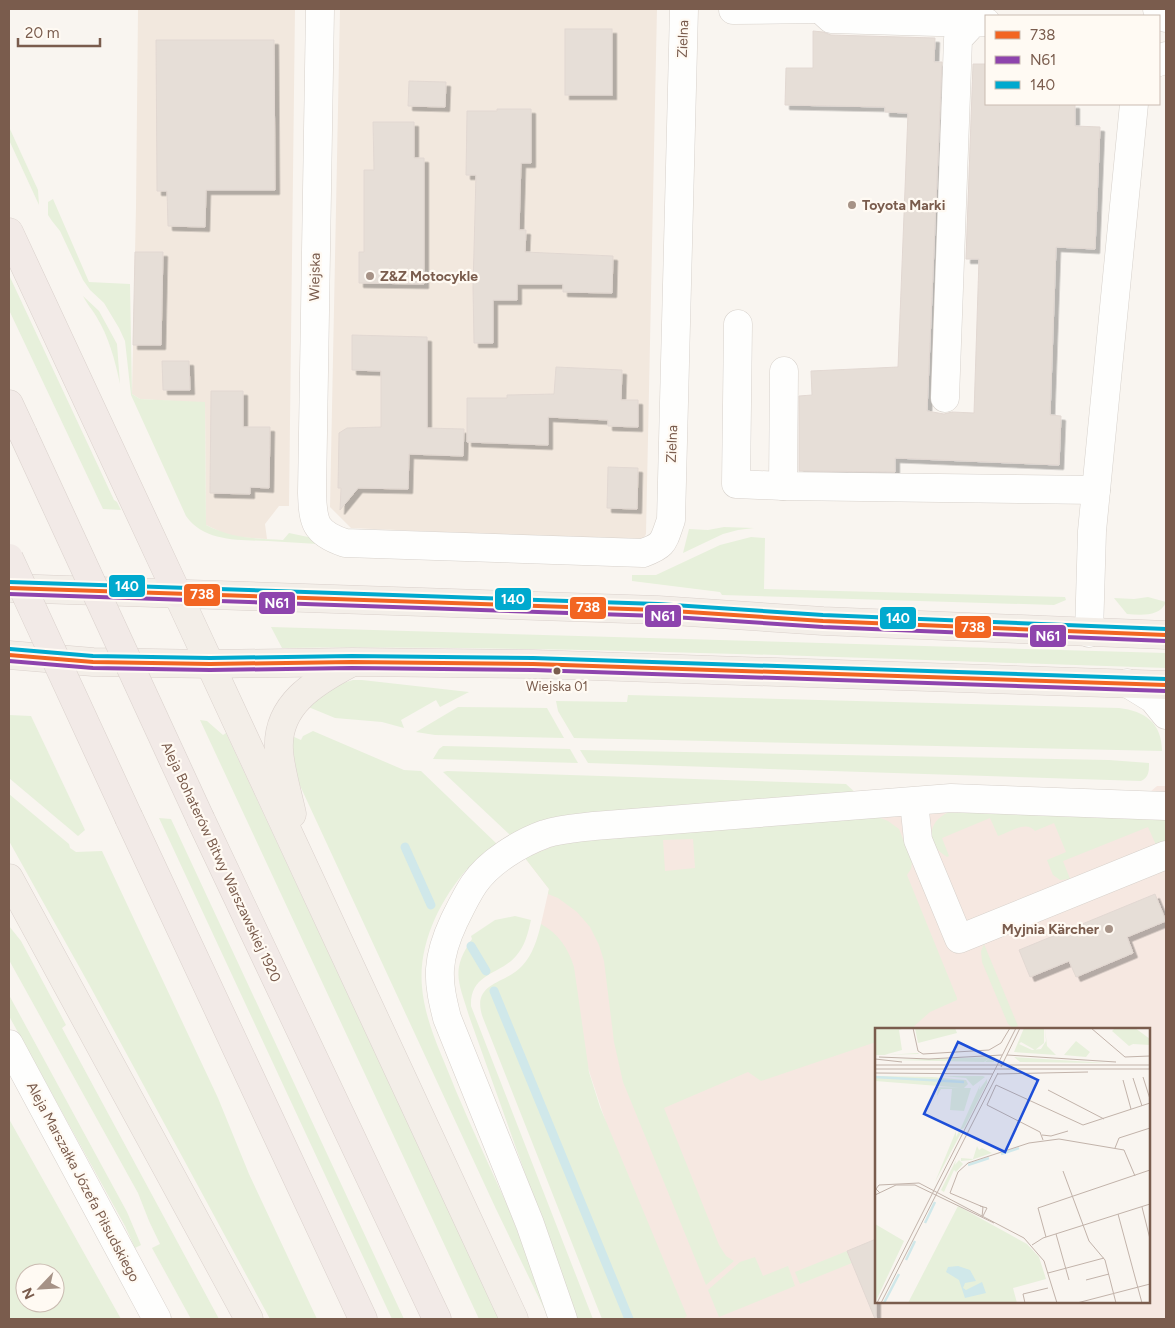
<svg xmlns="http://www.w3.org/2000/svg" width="1175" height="1328" font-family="Figtree,sans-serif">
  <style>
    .residential { fill: #f2e8de }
    .commercial { fill: #f6e8e1; fill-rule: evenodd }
    .green { fill: #e7f0db; fill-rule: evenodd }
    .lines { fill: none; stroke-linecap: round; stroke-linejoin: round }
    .stream { stroke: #d0e8ea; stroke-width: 9 }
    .building { fill: #e6ded7; stroke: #e2d8d2; filter: url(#shadow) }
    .minor-casing { stroke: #d7d1cb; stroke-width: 29 }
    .major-casing { stroke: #dad1cc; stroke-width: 29 }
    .highway-casing { stroke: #dad1cc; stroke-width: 29 }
    .minor { stroke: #fefefd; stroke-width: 28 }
    .major { stroke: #f3eee8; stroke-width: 28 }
    .highway { stroke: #f2eae7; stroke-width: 28 }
    .highway-bridge-casing { stroke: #dad1cc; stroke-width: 29; stroke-linecap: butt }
    .highway-bridge { stroke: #f2eae7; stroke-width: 28 }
    .bus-1-casing { stroke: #fffaf3; stroke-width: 8 }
    .bus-2-casing { stroke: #fffaf3; stroke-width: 8 }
    .bus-3-casing { stroke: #fffaf3; stroke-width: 8 }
    .bus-1 { stroke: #f26522; stroke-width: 4 }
    .bus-2 { stroke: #8e44ad; stroke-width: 4 }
    .bus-3 { stroke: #00a9ce; stroke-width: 4 }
    .poi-dot { fill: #a69286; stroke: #fffaf3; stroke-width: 2 }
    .bus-dot { fill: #7a5c4d; stroke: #fffaf3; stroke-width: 2 }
    .labels { text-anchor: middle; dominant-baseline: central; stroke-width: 4.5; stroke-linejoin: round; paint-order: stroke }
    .bus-label { font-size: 13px; fill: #7a5c4d; stroke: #fffaf3 }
    .street-label { font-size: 14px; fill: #7a5c4d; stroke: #fffaf3 }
    .poi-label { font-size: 14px; font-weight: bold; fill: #7a5c4d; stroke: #fffaf3; text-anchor: start }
    .inset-river { fill: none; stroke: #d0e8ea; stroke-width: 2.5 }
    .inset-road { fill: none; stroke: #c2b3aa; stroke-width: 1 }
    .view { fill: #1d4ed8; fill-opacity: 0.15; stroke: #1d4ed8; stroke-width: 2.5 }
    .inset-edge { fill: none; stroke: #7a5c4d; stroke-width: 2.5 }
    .line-badge { stroke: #fffaf3; stroke-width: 2 }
    .badge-label { font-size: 14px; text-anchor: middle; font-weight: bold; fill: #fff }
  </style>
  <defs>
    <filter id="shadow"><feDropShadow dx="4.5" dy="4.5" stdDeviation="0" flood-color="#0004"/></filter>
  </defs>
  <rect width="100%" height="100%" fill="#f9f5f0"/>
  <g class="residential">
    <polygon points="138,9 295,9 289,506 279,506 265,524 267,539 235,537 221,532 206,525 205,403 140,399 132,394 136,207"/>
    <polygon points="340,9 657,9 646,534 642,541 351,528 330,507"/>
  </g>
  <path class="commercial" d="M1157,786h9v533h-496l-129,-395 8,-35 -24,-31 -5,-25 630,-41zM876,1029h273v273h-273z"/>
  <g class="green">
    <polygon points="9,127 38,190 39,205 9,140"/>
    <path d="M53,199l36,83 41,2 2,110 8,5 65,3 1,123c28,14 47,13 77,15l6,-7 24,5 5,6c-17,-1 -33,-2 -50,-3 -28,-1 -64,1 -82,-25l-55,-121 -6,-54 -6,-13 -15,-25 -14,-13 -7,-10 -23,-49 -8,-10 -4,-6v-13z"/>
    <polygon points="9,275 114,500 117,502 121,510 103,509 9,310"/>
    <path d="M83,296l16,15 18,33 3,40c-5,-24 -11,-47 -24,-68 -4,-7 -9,-12 -13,-20z"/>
    <polygon points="724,527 754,528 738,530 723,534 683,553 689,529 708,530"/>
    <polygon points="751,537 765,538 764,589 1065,597 1066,600 1054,605 722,595 720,592 632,581 632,575 656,575 720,545"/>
    <path d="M1148,597l18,5c-6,15 -25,13 -39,12l-13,-16 20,1z"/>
    <path d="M271,627l895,26v15c-294,-9 -589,-23 -884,-20z"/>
    <polygon points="353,680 362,680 469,692 440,707 436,700 401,720 404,728 382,722 335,718 306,706 343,683"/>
    <path d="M628,695l491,13c26,3 43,15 43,43l-588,-13 -16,-27 -2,-10 71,1z"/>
    <polygon points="458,707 547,708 564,738 435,735 416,732"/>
    <polygon points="9,715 31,716 85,830 78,836 9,778"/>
    <polygon points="200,720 207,721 223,735 226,733 499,1319 479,1319"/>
    <path d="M313,731l91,39 17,1 77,74 -29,25 -2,-1c-27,31 -49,75 -45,118 3,36 21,70 34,104 16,38 34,76 51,114 16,38 29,76 42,114l-53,-110 -200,-432 -4,-11v-30l9,4 2,-4z"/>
    <polygon points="443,746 570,749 578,763 433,759 439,749"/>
    <path d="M580,750l529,10 40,3c0,8 0,14 -8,18l-553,-18z"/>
    <polygon points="447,771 846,784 858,795 512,837 443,772"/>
    <polygon points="9,794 69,844 70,848 76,852 102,851 218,1098 249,1174 317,1319 270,1319 91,988 9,841"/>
    <path d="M949,812l217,6v24l-10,3 -8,-18 -85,34 7,18 -10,1 -7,-5 -6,-15 19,-8 -12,-29 -19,8c-9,-11 -25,1 -37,5l-8,-18 -48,20 7,18 -2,1c-21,-12 -21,-35 2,-45z"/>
    <path d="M878,817l10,4 11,8 13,33 -1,7 -4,6 50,123v2l-27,12 -19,17h-35v13l-115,39 -13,-9 -84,36 55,137 7,11 8,5 -28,24 -83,-203 -9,-40 -10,-81 -5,-16 -9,-18 -13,-15 -19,-14 -10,-4 1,-5 -24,-31 41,-17zM693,839l2,29 -30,3 -2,-31z"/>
    <polygon points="159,818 171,819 404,1319 392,1319"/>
    <path d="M515,916l16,4c-3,13 -6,26 -15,36 -16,19 -46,17 -45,50l122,313h-16l-108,-303c-10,-34 -19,-45 3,-77l-1,-3 24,-16z"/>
    <path d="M541,924c18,10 27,24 33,43l15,105 11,35 87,209 -2,1 1,2h-84l-119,-301c-13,-36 22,-33 39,-52 11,-12 15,-26 19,-42z"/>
    <polygon points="9,926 21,941 66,1025 62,1028 219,1319 191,1319 152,1248 160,1244 149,1221 138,1193 9,960"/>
    <polygon points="984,944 1018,1026 1013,1028 1008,1024 982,962 981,951"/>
    <polygon points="9,995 127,1212 141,1245 135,1248 125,1226 9,1016"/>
    <path d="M9,1119l112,200h-112zM25,1273h30v30h-30z"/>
    <polygon points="847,1251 852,1263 800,1284 795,1272"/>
    <polygon points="755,1257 763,1276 788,1266 795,1286 719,1317 708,1290 740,1262"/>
  </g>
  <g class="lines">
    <g class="stream">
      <polyline points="405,847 431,905"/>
      <polyline points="471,946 486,971"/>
      <polyline points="494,991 629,1319"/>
    </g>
  </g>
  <g class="building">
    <rect x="565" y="29" width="47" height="66"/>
    <polygon points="813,31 823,32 831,35 935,38 934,62 942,62 927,411 944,414 952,412 974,413 979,259 966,259 973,64 986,64 986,104 1075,104 1075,126 1100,127 1095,249 1056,247 1050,415 1061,416 1059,465 895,458 895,472 799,471 799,396 812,395 811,371 898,367 908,113 885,112 885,107 785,105 786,68 813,68"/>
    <polygon points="156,40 274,40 275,190 206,190 205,227 168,226 167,191 157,191"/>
    <polygon points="409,81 446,82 445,107 408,106"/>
    <polygon points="497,109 531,109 531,163 521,163 519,230 526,230 525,252 613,256 612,293 563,292 563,284 517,284 517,300 493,300 493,343 474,343 473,288 476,175 466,175 467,111 497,111"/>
    <polygon points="373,122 414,122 414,158 424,158 424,284 359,283 359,252 364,252 364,170 374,170"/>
    <polygon points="135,252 163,252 161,345 133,345"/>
    <polygon points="352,335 427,337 427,428 464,429 463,456 409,454 408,489 358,488 340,510 341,488 338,488 339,433 347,428 381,427 381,371 352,370"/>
    <polygon points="162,361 189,361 190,390 163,390"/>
    <polygon points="556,367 622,370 621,400 638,400 638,427 608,426 608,420 548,417 548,445 467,442 467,398 507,398 507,395 554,394"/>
    <polygon points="211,391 243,391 243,427 270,427 269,488 250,487 250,494 210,493"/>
    <polygon points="608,467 638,468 637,509 607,508"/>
    <polygon points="1155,894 1166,921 1127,937 1133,953 1076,977 1069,961 1030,977 1019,950"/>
    <polygon points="876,1239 876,1319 875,1319 847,1251"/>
  </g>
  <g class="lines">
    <defs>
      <g id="minor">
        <path d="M320,9l-8,484c1,30 3,40 33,50l298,10c22,-8 20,-11 28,-33l13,-511"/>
        <polyline points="734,9 733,10 820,9"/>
        <polyline points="820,9 831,19 973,23"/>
        <polyline points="1157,9 1166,18"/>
        <polyline points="1159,62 1166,56"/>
        <polyline points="738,324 736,484 783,486"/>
        <polyline points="784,371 783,486 1096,490"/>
        <polyline points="945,398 958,39 973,23 986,22"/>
        <polyline points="1089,633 1092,531 1134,104"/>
        <polyline points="1127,683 1153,699 1166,715"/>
        <polyline points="914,802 918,840 959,939 1166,855"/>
        <polyline points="9,1044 157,1319"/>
        <path d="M563,1319l-33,-95 -83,-206c-4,-16 -8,-32 -7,-49 1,-16 7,-33 14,-48 6,-12 12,-25 20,-37 15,-22 46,-41 71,-50 16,-5 33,-6 49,-8l357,-28 215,8"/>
      </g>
      <g id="major">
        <polyline points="9,588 658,610 823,621 1166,635"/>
        <polyline points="177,593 514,1319"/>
        <polyline points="9,655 93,662 210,664 352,662 533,664 1166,685"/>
        <path d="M292,814c-4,-19 -12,-45 -13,-64 -3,-45 36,-68 70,-86"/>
        <polyline points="9,878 249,1319"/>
      </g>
      <g id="highway">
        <polyline points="9,232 177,593"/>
        <polyline points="9,404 23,434"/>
        <polyline points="129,818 363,1319"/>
        <polyline points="201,820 437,1319"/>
      </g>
    </defs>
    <use href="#minor" class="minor-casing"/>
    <use href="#major" class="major-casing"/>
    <use href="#highway" class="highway-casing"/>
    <use href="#minor" class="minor"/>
    <use href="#major" class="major"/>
    <use href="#highway" class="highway"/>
    <defs>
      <g id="highway-bridge">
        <polyline points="23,434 201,820"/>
        <polyline points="9,558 129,818"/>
      </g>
    </defs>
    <use href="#highway-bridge" class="highway-bridge-casing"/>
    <use href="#highway-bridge" class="highway-bridge"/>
    <defs>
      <g id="bus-1">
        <polyline points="9,588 658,610 823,621 1166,635"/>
        <polyline points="9,655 93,662 210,664 352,662 533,664 1166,685"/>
      </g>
      <g id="bus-2">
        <polyline points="9,594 658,616 823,627 1166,641"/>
        <polyline points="9,661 93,668 210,670 352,668 533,670 1166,691"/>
      </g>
      <g id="bus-3">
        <polyline points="9,582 658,604 823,615 1166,629"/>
        <polyline points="10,649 93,656 210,658 352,656 533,658 1166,679"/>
      </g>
    </defs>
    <use href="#bus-1" class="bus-1-casing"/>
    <use href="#bus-2" class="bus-2-casing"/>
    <use href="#bus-3" class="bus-3-casing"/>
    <use href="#bus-1" class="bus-1"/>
    <use href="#bus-2" class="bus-2"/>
    <use href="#bus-3" class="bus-3"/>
  </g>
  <g class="poi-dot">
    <circle cx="852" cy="205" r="5"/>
    <circle cx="370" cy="276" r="5"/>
    <circle cx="1109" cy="929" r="5"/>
  </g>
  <circle class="bus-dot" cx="557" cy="671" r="4.5"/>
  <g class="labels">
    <g class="bus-label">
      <text x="557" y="686">Wiejska 01</text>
    </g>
    <g class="street-label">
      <text transform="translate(683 39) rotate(-88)">Zielna</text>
      <text transform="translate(315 277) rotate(-89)">Wiejska</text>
      <text transform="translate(672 444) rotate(-88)">Zielna</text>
      <text transform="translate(221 862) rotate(65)">Aleja Bohaterów Bitwy Warszawskiej 1920</text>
      <text transform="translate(83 1182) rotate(62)">Aleja Marszałka Józefa Piłsudskiego</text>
    </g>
    <g class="poi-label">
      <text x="862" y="205">Toyota Marki</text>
      <text x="380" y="276">Z&amp;Z Motocykle</text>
      <text x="1099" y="929" text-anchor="end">Myjnia Kärcher</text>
    </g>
  </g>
  <g transform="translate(875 1028)">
    <rect width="275" height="275" fill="#f9f5f0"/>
    <path d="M0,0h30l-6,2 3,20 -18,5 34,-2 1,1 -44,1zM40,0h40l2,5 -39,10zM149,0h20v15l-9,7 -14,-8 -2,2 13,6 9,-1 5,-8 -1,-13 2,18 9,9 -42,-3zM240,0h20l15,11v6l-17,-1 -4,2 -17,-15zM201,13l14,11 -4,5 -22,-2zM120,29l-1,5h-9l5,-4 -6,4 -92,-2zM139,29l93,6 -87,-1zM0,48l57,1 34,3 2,4 -4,4 -89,-7zM67,48h41l2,1 -12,9 -7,-8zM112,51v4l-23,45 -4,2 20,-45 -1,5zM63,59l33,1 -7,23 -14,-1 2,-21h-11l-4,7zM81,103v6l3,-6 2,2 -26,49zM102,118l2,4 3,-2 10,5 -21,7 -10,1v-3l12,1zM81,132l-1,5 4,-5 4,4 -7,8 -2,-2 -10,22 -3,-2zM83,178l69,38 12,13 7,22 -33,9 4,15h-109zM0,196l29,17 -29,62z" fill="#e7f0db"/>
    <path d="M83,238l12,4 6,11 -11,2 -2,5 3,2 16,-8 4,11 -21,5 -6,-18 -13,-8 2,-5z" fill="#d0e8ea"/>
    <path class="inset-river" d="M0,49l89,5M126,126l18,-6M93,137l21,-7M50,195l10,-21M31,232l9,-19M9,275l15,-29"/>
    <path class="inset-road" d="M38,0l5,23 5,3 66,-4 12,-7 9,-15M216,0l34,29 25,-1M132,27l109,7M4,29l50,2 73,-4M0,31l27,3M0,37h275M126,39l19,-39M0,41h275M0,45l118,1M122,46l91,-2M268,49l7,22M258,50l9,28M248,52l8,29M173,62l56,29M167,107l9,1 17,-5M168,112l-3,-8 -53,-27 9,-20 87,40 67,-22M240,120l4,-10 31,-10M188,143l26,70 16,19 11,43M5,165l-4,-4 3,-4 40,-2 105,55 20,23 13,42M0,167l21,-10h19l79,38M105,178l7,2 -4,8M267,179l8,32M243,186l24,89M107,189l1,-10 -33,-14 8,-21 10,-9 61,-20 30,-4 65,11 11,26M181,206l13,46M171,209l-8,-29 112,-38M157,217l11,-7 107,-34M173,245l56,-15M211,252l23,-6M2,275l139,-275M6,275l117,-230M150,275l-2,-9 25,-6M202,275l73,-19"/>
    <path class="view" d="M83,14l80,38 -33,72 -81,-38z"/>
    <rect width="275" height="275" class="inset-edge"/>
  </g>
  <g class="line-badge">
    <rect x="108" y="574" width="38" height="24" rx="5" fill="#00a9ce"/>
    <rect x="183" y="583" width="38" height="24" rx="5" fill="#f26522"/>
    <rect x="494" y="587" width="38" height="24" rx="5" fill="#00a9ce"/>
    <rect x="258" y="591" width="38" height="24" rx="5" fill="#8e44ad"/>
    <rect x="569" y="596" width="38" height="24" rx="5" fill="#f26522"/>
    <rect x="644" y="604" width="38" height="24" rx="5" fill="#8e44ad"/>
    <rect x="879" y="606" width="38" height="24" rx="5" fill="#00a9ce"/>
    <rect x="954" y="615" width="38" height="24" rx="5" fill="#f26522"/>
    <rect x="1029" y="624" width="38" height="24" rx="5" fill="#8e44ad"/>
  </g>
  <g class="badge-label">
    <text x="127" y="591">140</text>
    <text x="202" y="599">738</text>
    <text x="513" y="604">140</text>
    <text x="277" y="608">N61</text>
    <text x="588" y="612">738</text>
    <text x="663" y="621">N61</text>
    <text x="898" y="623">140</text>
    <text x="973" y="632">738</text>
    <text x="1048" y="641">N61</text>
  </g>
  <rect width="1175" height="1328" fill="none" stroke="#7a5c4d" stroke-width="20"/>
  <rect x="985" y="15" width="175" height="90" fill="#fffaf3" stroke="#cabbb1"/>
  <rect x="995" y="31" width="25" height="8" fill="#f26522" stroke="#cabbb1"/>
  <text x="1030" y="40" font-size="15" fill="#7a5c4d">738</text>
  <rect x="995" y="56" width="25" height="8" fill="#8e44ad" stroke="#cabbb1"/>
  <text x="1030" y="65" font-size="15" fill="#7a5c4d">N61</text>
  <rect x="995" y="81" width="25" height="8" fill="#00a9ce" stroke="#cabbb1"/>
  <text x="1030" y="90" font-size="15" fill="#7a5c4d">140</text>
  <g transform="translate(40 1288) rotate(245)"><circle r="24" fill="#fffaf3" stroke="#cabbb1"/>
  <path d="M0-4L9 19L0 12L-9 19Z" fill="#a69286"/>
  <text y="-8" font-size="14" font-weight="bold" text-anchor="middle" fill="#7a5c4d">N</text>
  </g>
  <path d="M18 38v8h82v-8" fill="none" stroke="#7a5c4d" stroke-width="2.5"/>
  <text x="25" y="38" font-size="15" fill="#7a5c4d" stroke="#fffaf3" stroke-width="4" paint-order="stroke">20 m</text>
</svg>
